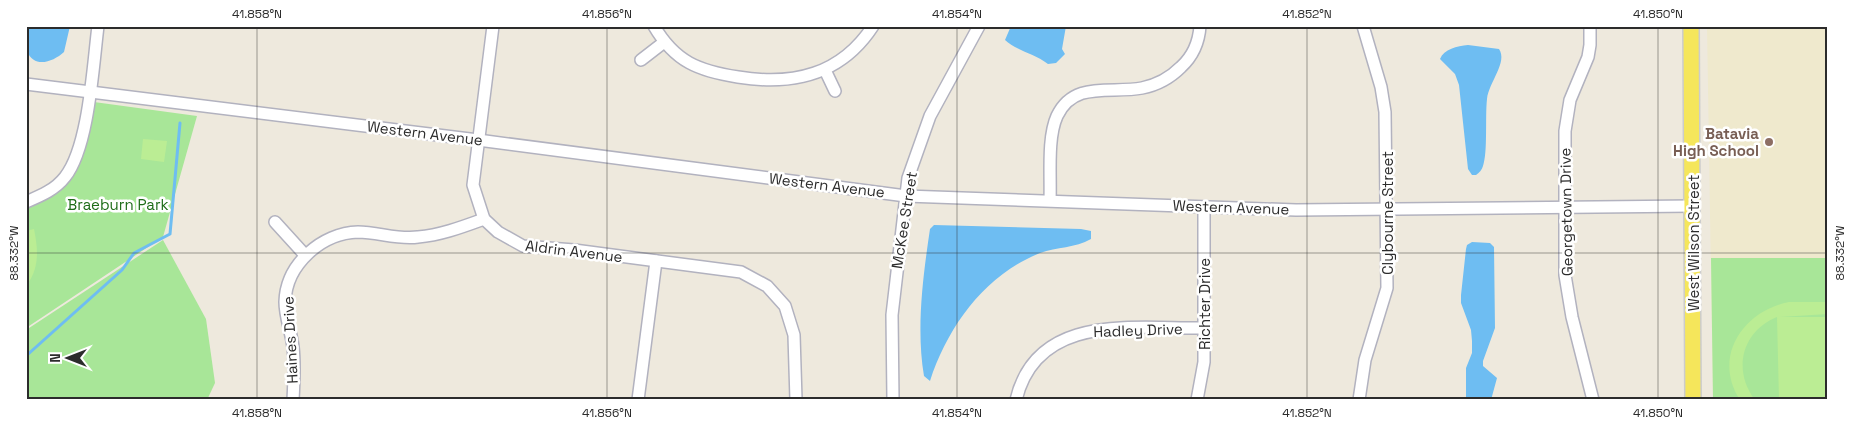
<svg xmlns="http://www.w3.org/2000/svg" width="1854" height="426" font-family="'Space Grotesk',sans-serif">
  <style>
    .education { fill: #efe9cd }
    .green { fill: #a8e698 }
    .pitch { fill: #bbed94 }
    .water { fill: #6ebdf2 }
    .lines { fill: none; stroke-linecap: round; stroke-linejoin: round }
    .stream { stroke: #6ebdf2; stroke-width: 3 }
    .minor-casing { stroke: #b2b2bf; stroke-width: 14 }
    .major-casing { stroke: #ccc; stroke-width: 18 }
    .minor { stroke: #fff; stroke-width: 11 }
    .major { stroke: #f5e65b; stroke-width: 15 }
    .ticks { fill: none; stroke: #2c2c2c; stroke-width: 1; stroke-opacity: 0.45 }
    .education-dot { fill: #8d6e63; stroke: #fff; stroke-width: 2 }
    .labels { text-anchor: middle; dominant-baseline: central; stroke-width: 5; stroke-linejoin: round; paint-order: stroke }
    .street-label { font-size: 15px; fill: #2c2c2c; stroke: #fff }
    .education-label { font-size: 15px; font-weight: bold; fill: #785e54; stroke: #fff; text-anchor: end }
    .park-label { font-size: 15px; fill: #1e6c18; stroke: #fff }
    .neatline { fill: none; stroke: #2c2c2c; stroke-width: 2 }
    .ticks-label { font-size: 12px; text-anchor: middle; fill: #2c2c2c }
  </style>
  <rect width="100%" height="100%" fill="#eee9dd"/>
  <polygon class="education" points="1707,26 1828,26 1828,400 1713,400"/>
  <g class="green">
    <path d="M94,102l103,14 -34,121 -137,91v-119c59,-22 58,-53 68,-107z"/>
    <polygon points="1828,235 1828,400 1713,400 1711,258 1825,258 1825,238"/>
    <polygon points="163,240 206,319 215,383 207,400 26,400 26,330"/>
  </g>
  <g class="pitch">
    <polygon points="143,139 167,141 164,162 141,159"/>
    <path d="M34,229c4,20 6,39 -8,57v-55z"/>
    <path d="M1789,302h39v12l-48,3h48v83h-49l-2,-83c-35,14 -45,53 -22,83h-15c-28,-43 3,-89 49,-98z"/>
  </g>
  <g class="water">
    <path d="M26,26h44l-6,26c-11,10 -30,17 -37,-1 -3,-7 -1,-18 -1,-25z"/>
    <path d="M1011,26h55l-4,23 3,5 -9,9 -8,1c-13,-10 -31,-13 -43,-24z"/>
    <path d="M1468,45l31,4c9,13 -10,33 -12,50 -2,18 1,53 -4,67 -1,4 -4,7 -7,9h-4l-4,-6 -9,-84 -4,-11 -15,-15c4,-10 17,-13 28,-14z"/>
    <path d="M934,225l147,4 10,2v8c-16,9 -34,8 -51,14 -55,22 -92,73 -110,128l-6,-5c-8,-47 -1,-100 6,-147z"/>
    <polygon points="1472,242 1490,243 1494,247 1495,328 1483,361 1483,366 1497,378 1491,400 1466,400 1466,368 1472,353 1472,341 1471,330 1461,303 1461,295 1466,249 1467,245"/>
  </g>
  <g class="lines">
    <polyline class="stream" points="26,356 122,270 134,253 170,234 180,123"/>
    <defs>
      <g id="minor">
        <polyline points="493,26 473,185 484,219 498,232 523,246 574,250 741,272 767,286 785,306 794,335 796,400"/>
        <path d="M654,26c21,36 45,45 84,51 55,9 103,-2 135,-51"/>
        <polyline points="1590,26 1590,45 1588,57 1570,100 1565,131 1565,275 1572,317 1593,400"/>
        <polyline points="641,60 663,43"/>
        <polyline points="825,70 835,91"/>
        <polyline points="26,84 478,140 906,196 1296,210 1693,206"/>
        <path d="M1050,200c1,-24 -3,-62 7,-84 17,-36 54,-22 85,-28 15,-3 28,-10 39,-21 12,-11 18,-26 19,-41"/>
        <path d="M26,202c14,-6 29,-12 39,-25 24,-30 28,-112 33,-151"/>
        <polyline points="275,222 305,255"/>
        <path d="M293,400c1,-18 2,-36 0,-53 -2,-16 -8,-30 -8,-45 1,-38 37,-69 73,-70 20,0 40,8 60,5 23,-2 44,-10 66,-18"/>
        <polyline points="638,400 656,261"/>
        <polyline points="893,400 892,315 908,178 930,116 979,26"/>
        <path d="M1016,400c21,-88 119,-71 188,-72"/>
        <polyline points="1197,400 1204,362 1204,207"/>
        <polyline points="1359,400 1365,360 1387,288 1385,112 1381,87 1363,26"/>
      </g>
      <polyline id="major" points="1691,26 1693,400"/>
    </defs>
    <use href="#minor" class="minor-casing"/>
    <use href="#major" class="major-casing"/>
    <use href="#minor" class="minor"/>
    <use href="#major" class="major"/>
  </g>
  <path class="ticks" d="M257,26v374M607,26v374M957,26v374M1307,26v374M1658,26v374M26,253h1802"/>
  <circle class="education-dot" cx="1769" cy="142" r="5"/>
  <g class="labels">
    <g class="street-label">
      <text transform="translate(425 133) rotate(7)">Western Avenue</text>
      <text transform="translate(827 185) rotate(7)">Western Avenue</text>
      <text transform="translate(1231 207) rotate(2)">Western Avenue</text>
      <text transform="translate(1566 212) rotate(-91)">Georgetown Drive</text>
      <text transform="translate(1387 213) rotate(-90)">Clybourne Street</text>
      <text transform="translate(904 220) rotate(-81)">McKee Street</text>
      <text transform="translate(1693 243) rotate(-90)">West Wilson Street</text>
      <text transform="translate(574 251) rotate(7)">Aldrin Avenue</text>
      <text transform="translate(1204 304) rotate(-90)">Richter Drive</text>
      <text transform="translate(1138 330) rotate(-2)">Hadley Drive</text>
      <text transform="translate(290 340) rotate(-93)">Haines Drive</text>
    </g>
    <g class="education-label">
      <text x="1759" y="133">Batavia<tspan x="1759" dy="17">High School</tspan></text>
    </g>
    <g class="park-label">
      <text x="118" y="204">Braeburn Park</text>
    </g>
  </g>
  <rect width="1854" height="426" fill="none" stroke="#ffffff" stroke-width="55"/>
  <g transform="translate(68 358) rotate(270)" stroke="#ffffff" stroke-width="4" paint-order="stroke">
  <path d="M0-4L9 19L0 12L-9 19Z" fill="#2c2c2c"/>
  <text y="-8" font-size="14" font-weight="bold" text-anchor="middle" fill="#2c2c2c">N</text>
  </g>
  <rect x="28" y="28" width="1798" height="370" class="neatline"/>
  <g class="ticks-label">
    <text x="257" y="18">41.858°N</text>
    <text x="607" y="18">41.856°N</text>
    <text x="957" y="18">41.854°N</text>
    <text x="1307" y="18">41.852°N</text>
    <text x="1658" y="18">41.850°N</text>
    <text transform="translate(1840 253) rotate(-90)" y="4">88.332°W</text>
    <text transform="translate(14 253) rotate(-90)" y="4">88.332°W</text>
    <text x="257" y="417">41.858°N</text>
    <text x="607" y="417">41.856°N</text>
    <text x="957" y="417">41.854°N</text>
    <text x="1307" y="417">41.852°N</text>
    <text x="1658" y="417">41.850°N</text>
  </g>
</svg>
